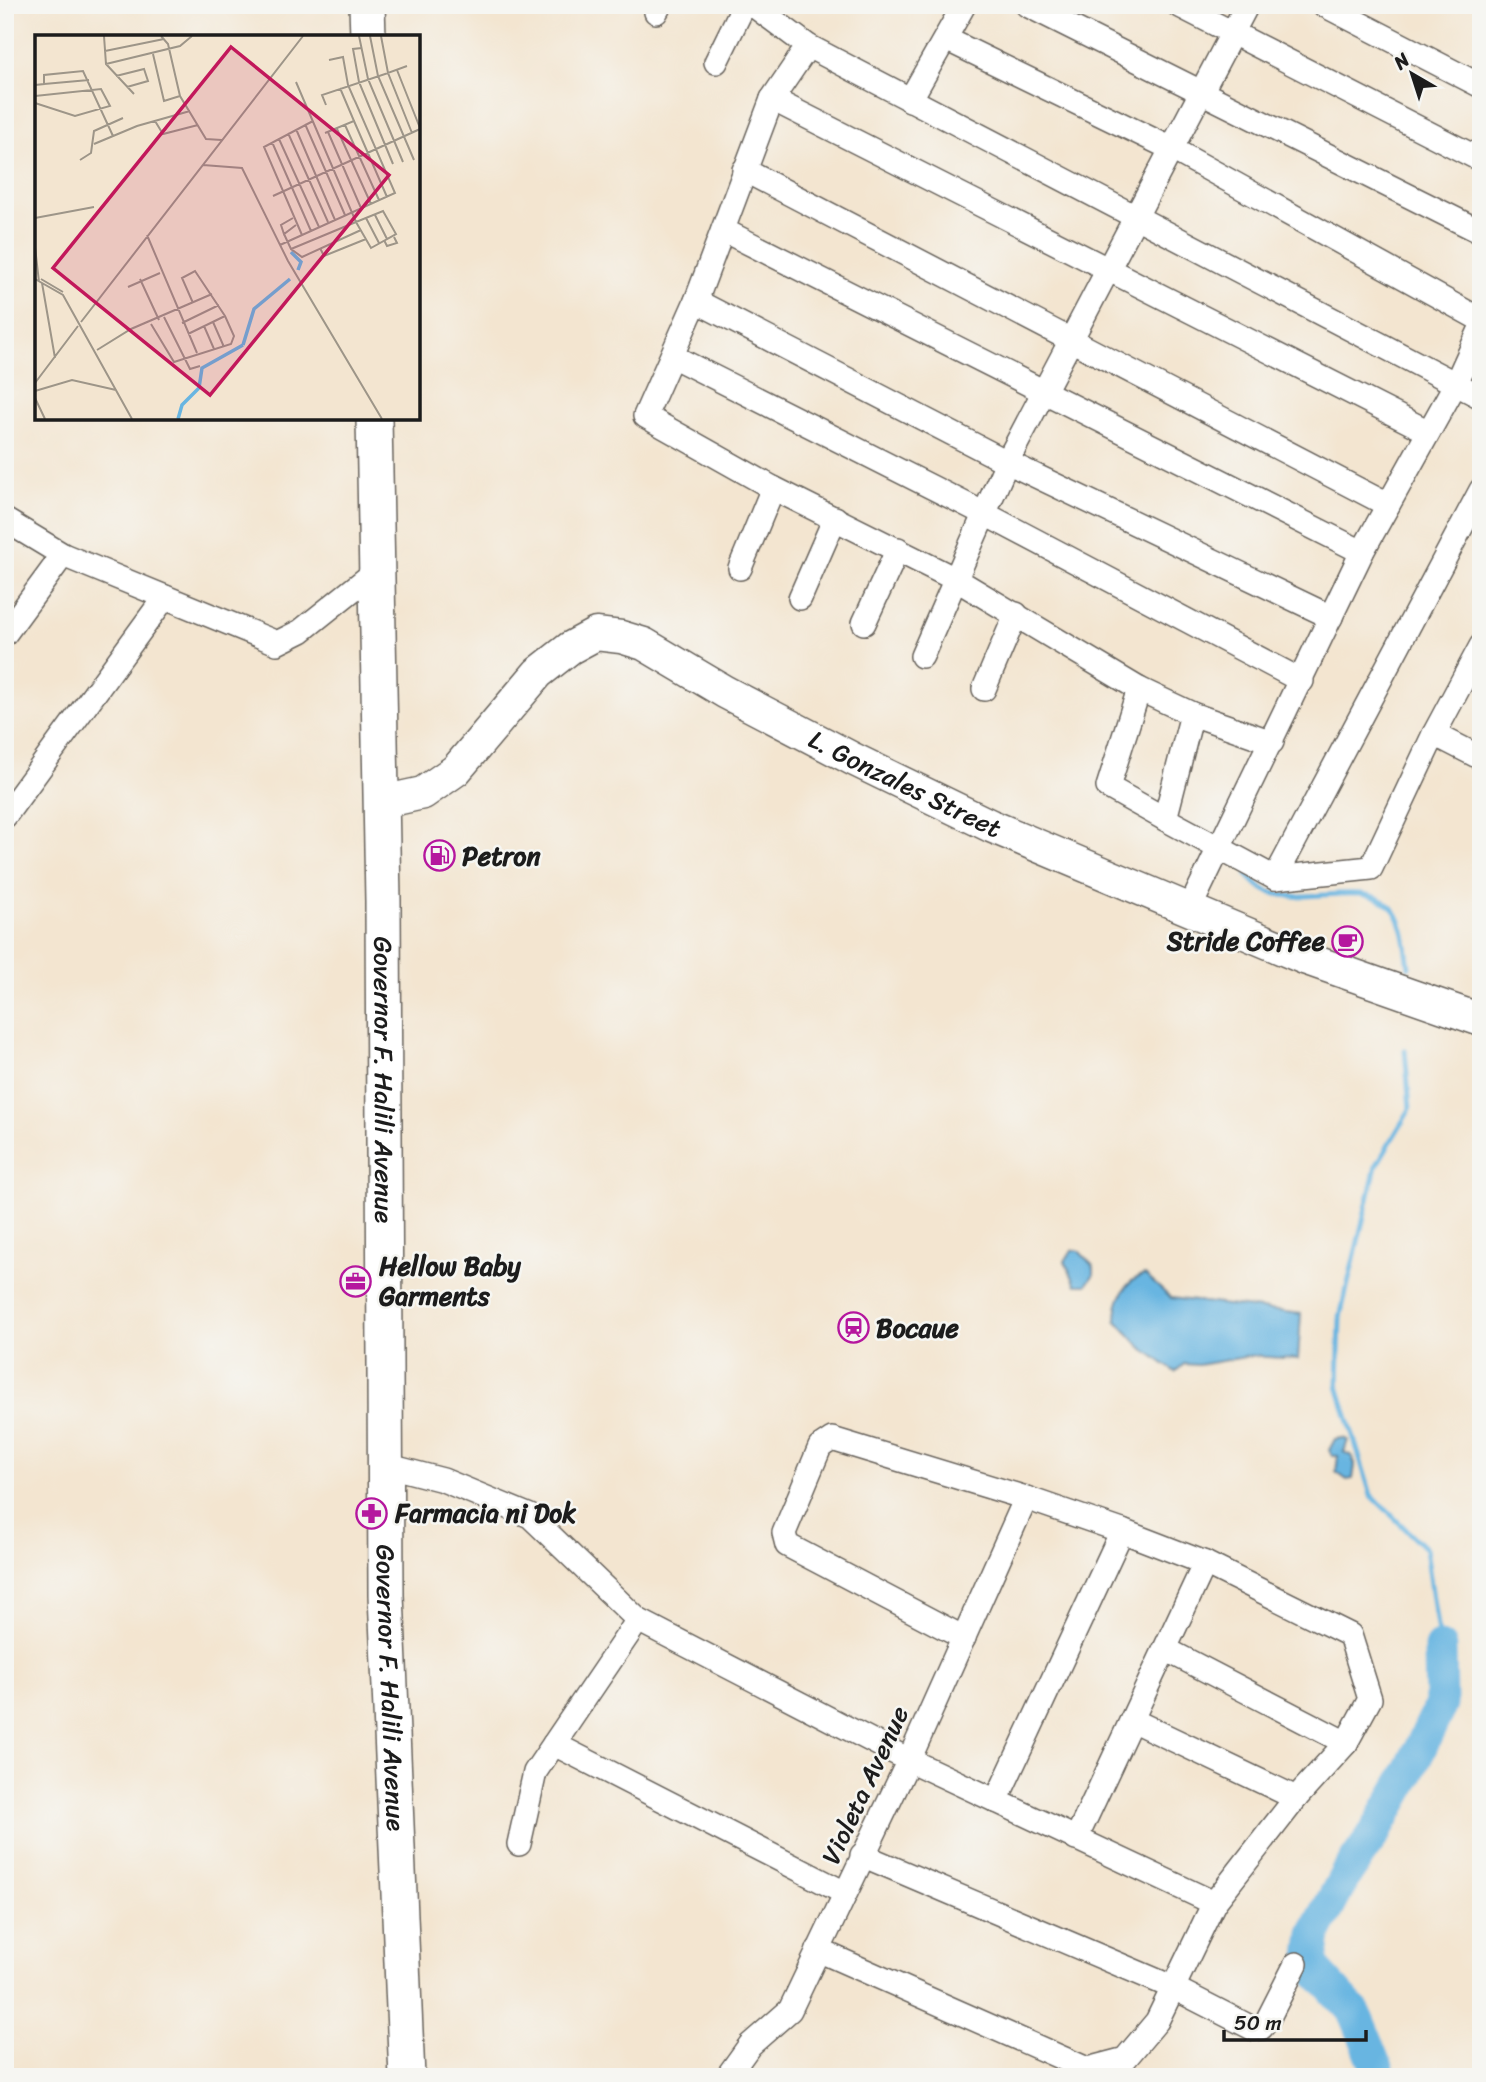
<svg xmlns="http://www.w3.org/2000/svg" width="1486" height="2082" font-family="Sriracha,sans-serif">
  <style>
    .water { fill: #68b5e1; stroke: #42687e; stroke-width: 2 }
    .lines { fill: none; stroke-linecap: round; stroke-linejoin: round }
    .stream { stroke: #68b5e1; stroke-width: 5 }
    .river { stroke: #68b5e1; stroke-width: 33 }
    .street-casing { stroke: #67625b; stroke-width: 26 }
    .secondary-casing { stroke: #67625b; stroke-width: 35 }
    .primary-casing { stroke: #67625b; stroke-width: 38 }
    .street { stroke: #fff; stroke-width: 23 }
    .secondary { stroke: #fff; stroke-width: 32 }
    .primary { stroke: #fff; stroke-width: 35 }
    .labels { text-anchor: middle; dominant-baseline: central; stroke-width: 5; stroke-linejoin: round; paint-order: stroke }
    .street-label { font-size: 26px; fill: #1c1c1c; stroke: #f6f6f2 }
    .poi-label { font-size: 26px; font-weight: bold; fill: #1c1c1c; stroke: #f6f6f2; text-anchor: start }
    .inset-river { fill: none; stroke: #68b5e1; stroke-width: 3.5 }
    .inset-road { fill: none; stroke: #9d9588; stroke-width: 2 }
    .view { fill: #c2185b; fill-opacity: 0.15; stroke: #c2185b; stroke-width: 3.5 }
    .inset-edge { fill: none; stroke: #1c1c1c; stroke-width: 3.5 }
  </style>
  <rect width="100%" height="100%" fill="#f6f6f2"/>
  <filter id="ink" filterUnits="userSpaceOnUse"><feTurbulence type="fractalNoise" baseFrequency=".0143" numOctaves="2"/><feDisplacementMap in="SourceGraphic" scale="14" xChannelSelector="R" yChannelSelector="G"/><feConvolveMatrix kernelMatrix="1 2 1 2 8 2 1 2 1" color-interpolation-filters="sRGB"/></filter>
  <filter id="wash" filterUnits="userSpaceOnUse"><feTurbulence type="fractalNoise" baseFrequency=".00686" numOctaves="4" result="noise"/><feDisplacementMap in="SourceGraphic" scale="28" xChannelSelector="R" yChannelSelector="G"/><feGaussianBlur stdDeviation="1.57" result="paint"/><feColorMatrix in="noise" values="0 0 0 0 0 0 0 0 0 0 0 0 0 0 0 0 0 1.4 0 .05"/><feComposite in="paint" operator="in"/></filter>
  <g filter="url(#wash)">
    <rect width="100%" height="100%" fill="#f3e5d0"/>
    <g class="water">
      <polygon points="1072,1250 1078,1250 1094,1267 1094,1274 1086,1285 1076,1285 1065,1261"/>
      <path d="M1145,1275l26,23 130,16 -3,45 -47,-3 -53,9 -14,-1 -9,8 -35,-26 -24,-26c0,-19 9,-41 29,-45z"/>
      <polygon points="1342,1438 1348,1440 1344,1452 1351,1455 1355,1465 1353,1479 1347,1480 1336,1472 1338,1456 1332,1456 1329,1450 1335,1439"/>
    </g>
    <g class="lines">
      <g class="stream">
        <path d="M1247,875c4,4 10,11 16,14 38,20 96,-11 127,17 15,13 16,42 19,61"/>
        <polyline points="1405,1050 1410,1109 1376,1166 1340,1317 1338,1386 1371,1495 1426,1549 1440,1648"/>
      </g>
      <polyline class="river" points="1381,2077 1355,2013 1311,1965 1315,1934 1345,1876 1374,1834 1408,1774 1441,1704 1440,1648"/>
    </g>
  </g>
  <g filter="url(#ink)">
    <g class="lines">
      <defs>
        <g id="street">
          <polyline points="753,5 808,46 1481,397"/>
          <polyline points="1027,5 1481,232"/>
          <polyline points="1178,5 1481,160"/>
          <polyline points="1324,5 1481,86"/>
          <polyline points="656,12 660,5"/>
          <polyline points="946,39 1172,149 1481,320"/>
          <polyline points="808,46 772,99 696,301 645,416 773,488 957,580 1139,689 1192,714 1272,742"/>
          <polyline points="716,62 744,5"/>
          <polyline points="772,99 1427,431"/>
          <polyline points="910,100 964,5"/>
          <polyline points="744,170 1388,505"/>
          <polyline points="723,230 1362,552"/>
          <polyline points="696,301 1007,462 1331,617"/>
          <polyline points="672,356 985,514 1302,681"/>
          <polyline points="5,520 63,555 277,643 301,631 376,571"/>
          <polyline points="740,568 773,488"/>
          <polyline points="800,598 835,518"/>
          <polyline points="864,623 898,549"/>
          <polyline points="5,634 63,555"/>
          <polyline points="922,656 1007,462 1247,5"/>
          <polyline points="984,689 1016,614"/>
          <polyline points="1139,689 1108,787 1165,819 1192,714"/>
          <polyline points="1434,734 1481,758"/>
          <polyline points="5,816 165,597"/>
          <polyline points="1165,819 1275,878 1371,868 1434,734 1481,646"/>
          <polyline points="1275,878 1481,490"/>
          <polyline points="1190,908 1362,552 1456,383 1481,328"/>
          <polyline points="385,1465 443,1480 530,1516 638,1620 909,1760 1214,1903"/>
          <polyline points="1167,1650 1346,1743"/>
          <polyline points="1132,1720 1296,1798"/>
          <polyline points="554,1744 845,1893"/>
          <polyline points="996,1801 1122,1531"/>
          <polyline points="1076,1839 1205,1563"/>
          <polyline points="519,1844 535,1772 638,1620"/>
          <polyline points="862,1855 1172,1987 1254,2029 1261,2028 1267,2021 1296,1964"/>
          <polyline points="818,1950 1087,2069 1125,2059 1157,2021 1214,1903 1296,1798 1346,1743 1370,1699 1350,1635 1205,1563 1122,1531 1026,1498 832,1439 820,1447 784,1533 787,1545 964,1638"/>
          <polyline points="727,2077 750,2045 790,2010 909,1760 1026,1498"/>
        </g>
        <g id="secondary">
          <path id="s1" d="M382,802l41,-9 33,-23 82,-97 32,-25 26,-14 25,3 23,7 81,48 128,67 138,67 316,133 174,61"/>
        </g>
        <g id="primary">
          <polyline points="367,5 368,37"/>
          <path id="s2" d="M374,418l9,483 3,694 21,482"/>
        </g>
      </defs>
      <use href="#street" class="street-casing"/>
      <use href="#secondary" class="secondary-casing"/>
      <use href="#primary" class="primary-casing"/>
      <use href="#street" class="street"/>
      <use href="#secondary" class="secondary"/>
      <use href="#primary" class="primary"/>
    </g>
  </g>
  <defs>
    <symbol id="fuel-ring" viewBox="-11 -11 22 22"><circle r="9.5" fill="#f6f6f2" stroke="#b5179e" stroke-width="1.5"/><path d="M-5.5-6h7V0h2V4h1.3V-2.5L3-4.5l.8-.8L6-3V5H2.5V1h-1V6h-7ZM-4.2-4.7v3.2H.2V-4.7Z" fill="#b5179e"/></symbol>
    <symbol id="cafe-ring" viewBox="-11 -11 22 22"><circle r="9.5" fill="#f6f6f2" stroke="#b5179e" stroke-width="1.5"/><path d="M-5.5-4.5H6V0H3Q3 3.5 0 3.5H-2.5Q-5.5 3.5-5.5 0ZM3-3.2v2h1.7v-2ZM-6 4.5H4V6H-6Z" fill="#b5179e"/></symbol>
    <symbol id="office-ring" viewBox="-11 -11 22 22"><circle r="9.5" fill="#f6f6f2" stroke="#b5179e" stroke-width="1.5"/><path d="M-6-3h4V-5.5h4V-3h4V5H-6ZM-1-4.5V-3h2v-1.5ZM-6 0V1H6V0Z" fill="#b5179e"/></symbol>
    <symbol id="station-ring" viewBox="-11 -11 22 22"><circle r="9.5" fill="#f6f6f2" stroke="#b5179e" stroke-width="1.5"/><path d="M-3-6H3Q5-6 5-4V2Q5 4 3 4L4.5 6H3L1.5 4h-3L-3 6H-4.5L-3 4Q-5 4-5 2V-4Q-5-6-3-6ZM-3.5-4v3h7v-3ZM-3.5 1v1.5H-2V1ZM2 1v1.5H3.5V1Z" fill="#b5179e"/></symbol>
    <symbol id="pharmacy-ring" viewBox="-11 -11 22 22"><circle r="9.5" fill="#f6f6f2" stroke="#b5179e" stroke-width="1.5"/><path d="M-2-6h4v4h4v4h-4v4h-4v-4h-4v-4h4Z" fill="#b5179e"/></symbol>
  </defs>
  <g fill-rule="evenodd">
    <use href="#fuel-ring" x="422" y="838" width="35" height="35"/>
    <use href="#cafe-ring" x="1330" y="924" width="35" height="35"/>
    <use href="#office-ring" x="338" y="1264" width="35" height="35"/>
    <use href="#station-ring" x="836" y="1310" width="35" height="35"/>
    <use href="#pharmacy-ring" x="354" y="1496" width="35" height="35"/>
  </g>
  <g class="labels">
    <g class="street-label">
      <text stroke="none"><textPath href="#s1" startOffset="625">L. Gonzales Street</textPath></text>
      <text stroke="none"><textPath href="#s2" startOffset="662">Governor F. Halili Avenue</textPath></text>
      <text stroke="none"><textPath href="#s2" startOffset="1270">Governor F. Halili Avenue</textPath></text>
      <text transform="translate(865 1785) rotate(-65)">Violeta Avenue</text>
    </g>
    <g class="poi-label">
      <text x="462" y="856">Petron</text>
      <text x="1325" y="941" text-anchor="end">Stride Coffee</text>
      <text x="379" y="1266">Hellow Baby<tspan x="379" dy="30">Garments</tspan></text>
      <text x="876" y="1328">Bocaue</text>
      <text x="395" y="1513">Farmacia ni Dok</text>
    </g>
  </g>
  <g transform="translate(35 35)">
    <rect width="385" height="385" fill="#f3e5d0"/>
    <path class="inset-river" d="M256,217l10,10 -3,8M208,310l11,-36 36,-30M143,384l4,-14 17,-17 3,-20 41,-23"/>
    <path class="inset-road" d="M69,1l2,28 28,30M126,1l7,8 12,52 26,43 16,1M324,1l9,43 35,83M335,1l8,40 36,84M346,1l7,37 19,-7M327,13l-9,1 6,33 34,82M70,16l59,-12M118,19l11,47 16,-5M71,29l74,-18 12,-10M362,35l23,58M81,41l28,-7 4,12 -21,6M9,49l45,-4M0,50l9,-1v-9l39,-4 30,65M0,61l66,-7 9,17 -35,10 -40,-13M291,70l-4,-10 66,-22 24,60M120,86l8,13 35,-9M319,86l33,76M270,89l40,91M310,90l34,75M261,94l39,91M302,94l34,75M293,97l33,76M253,98l40,89M290,98l29,-12 -14,-33M244,104l40,88M237,107l39,89M59,109l43,-18 53,-15M45,125l11,-7 3,-22 29,-13M168,130l39,3 46,93 94,158M238,161l147,-67M340,180l12,24M0,183l59,-11M258,183l-12,7 3,9 12,-9M331,183l13,25M249,199l7,15 11,8 59,-27M112,200l50,118M267,200l-38,-88 49,-26M349,205l3,6 10,-3 -3,-6M245,210l115,-52 -47,-108 -5,-28 -14,3M0,212l4,35M285,213l4,8 42,-17M256,214l65,-27 27,-11 13,23 -25,14 -15,-26 -60,-140M0,244l28,16 69,124M6,244l22,13M105,244l19,41M7,248l13,75M93,252l32,-14M129,282l26,52 10,-3M46,287l222,-286M178,287l11,25M147,288l37,-18M116,289l23,38 57,-18 3,-8 -9,-20 -30,-45 -13,7 11,25M169,291l10,23M153,299l37,-18M62,315l34,-21 81,-35M0,348l43,-57M0,356l37,-11 44,10M0,363l10,21"/>
    <path class="view" d="M196,12l158,128 -179,220 -157,-127z"/>
    <rect width="385" height="385" class="inset-edge"/>
  </g>
  <rect width="1486" height="2082" fill="none" stroke="#f6f6f2" stroke-width="28"/>
  <g transform="translate(1412 74) rotate(321)" stroke="#f6f6f2" stroke-width="5" paint-order="stroke">
  <path d="M0-5L12 26L0 18L-12 26Z" fill="#1c1c1c"/>
  <text y="-10" font-size="19" font-weight="bold" text-anchor="middle" fill="#1c1c1c">N</text>
  </g>
  <path d="M1224 2030v10h142v-10" fill="none" stroke="#1c1c1c" stroke-width="3.5"/>
  <text x="1234" y="2030" font-size="21" fill="#1c1c1c" stroke="#f6f6f2" stroke-width="5" paint-order="stroke">50 m</text>
</svg>
